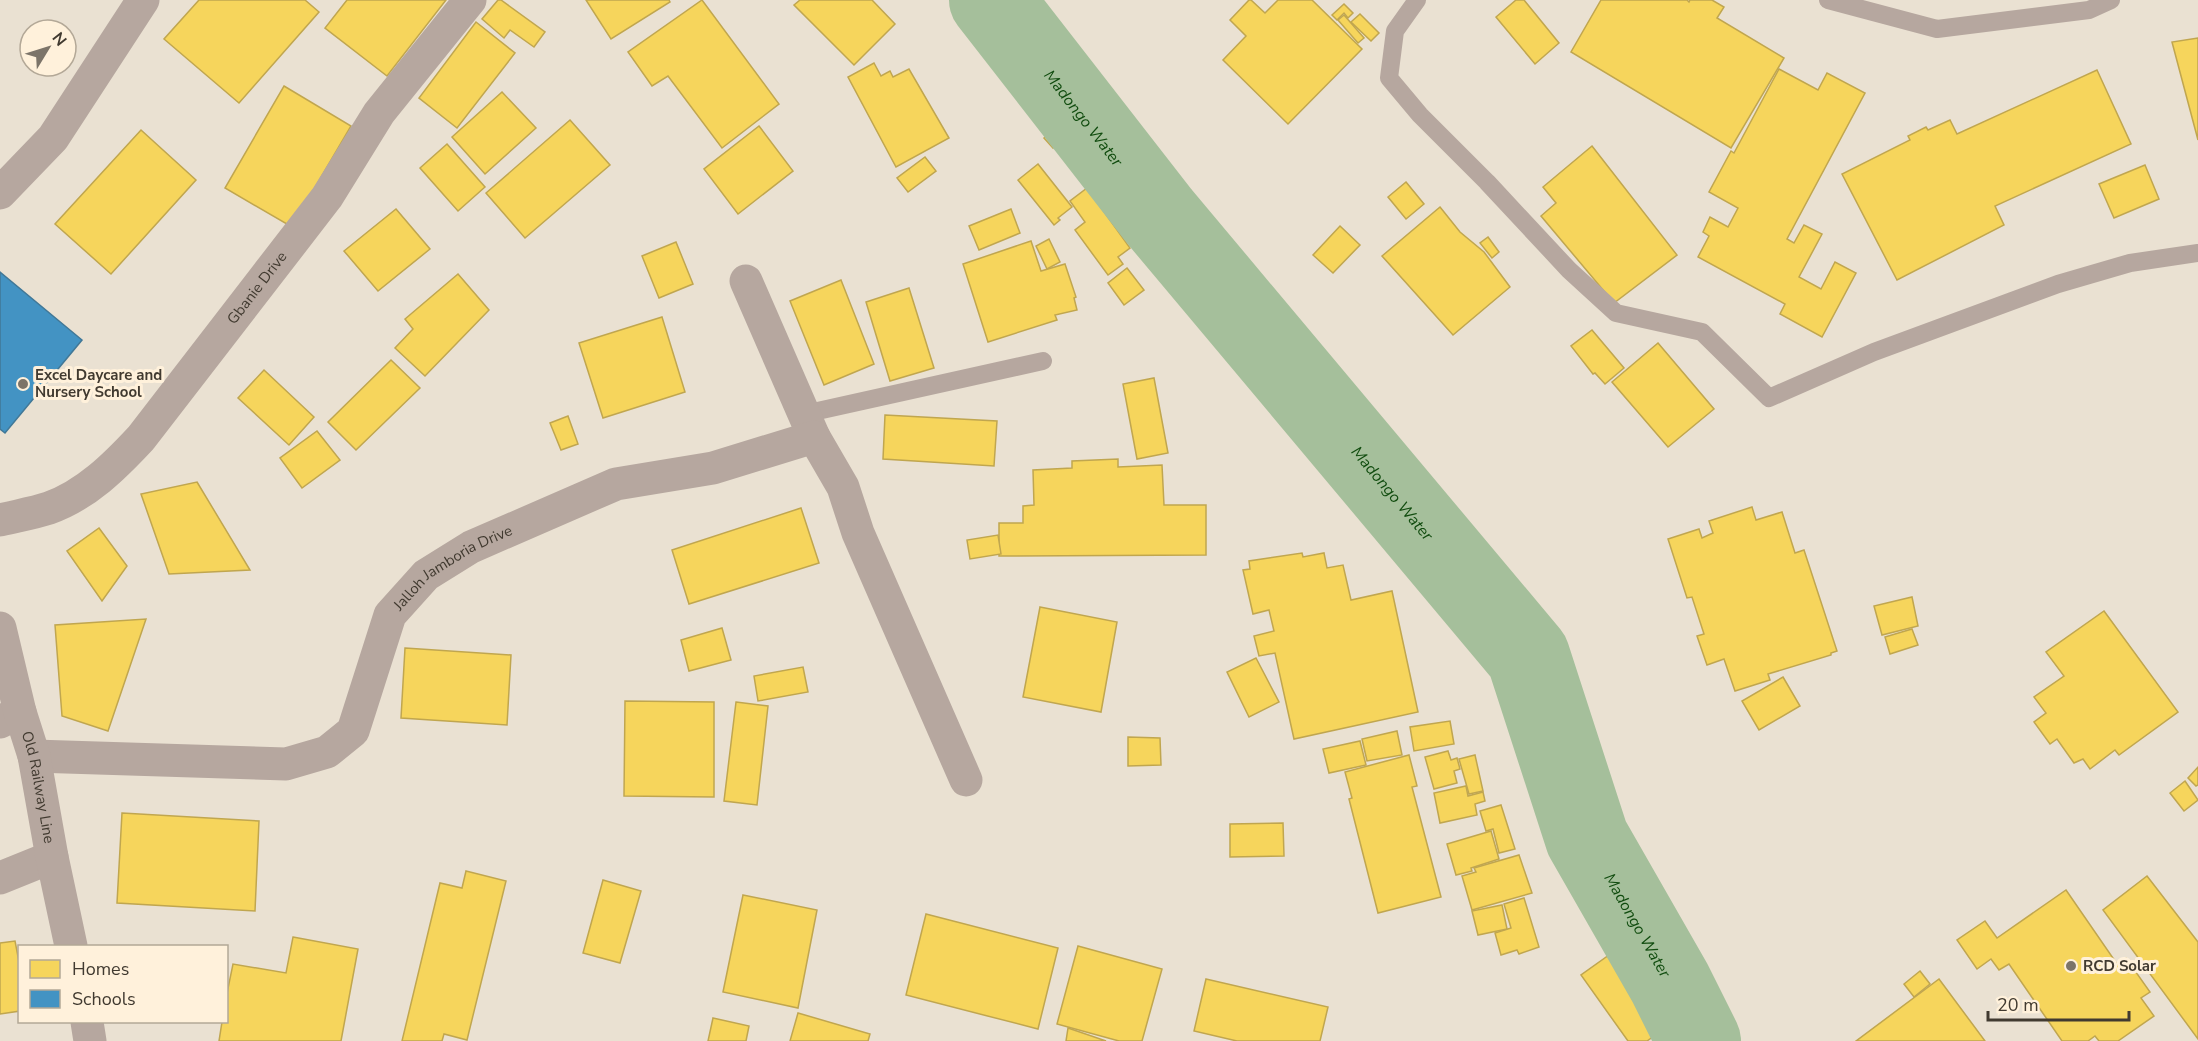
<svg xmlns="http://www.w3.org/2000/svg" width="2198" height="1041" font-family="'Nunito Sans',sans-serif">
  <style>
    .homes { fill: #f6d55c; stroke: #c0a64f; stroke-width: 1.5 }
    .schools { fill: #4393c3; stroke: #427897; stroke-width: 1.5 }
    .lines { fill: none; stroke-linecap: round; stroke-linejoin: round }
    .river { stroke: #a5bf9b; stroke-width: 84 }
    .service { stroke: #b6a79f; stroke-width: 18 }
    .minor { stroke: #b6a79f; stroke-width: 33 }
    .tertiary { stroke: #b6a79f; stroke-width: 33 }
    .poi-dot { fill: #7c7469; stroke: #fff1db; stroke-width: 2 }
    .labels { text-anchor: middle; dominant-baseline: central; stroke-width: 6; stroke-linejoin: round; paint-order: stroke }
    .street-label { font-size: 15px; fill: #413a30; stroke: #fff1db }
    .poi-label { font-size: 15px; font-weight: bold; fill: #413a30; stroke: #fff1db; text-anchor: start }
    .water-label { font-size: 16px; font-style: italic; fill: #114c0f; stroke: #fff1db }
  </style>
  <rect width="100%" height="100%" fill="#eae1d2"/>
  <g class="homes">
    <polygon points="199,0 305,0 319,12 239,103 164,39"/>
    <polygon points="347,0 446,0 387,76 325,28"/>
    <polygon points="498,0 501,0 545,32 534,47 510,30 504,38 482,19"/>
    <polygon points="586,0 669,0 670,2 611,39"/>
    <polygon points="702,0 779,104 722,148 668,76 652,86 628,52"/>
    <polygon points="800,0 872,0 895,24 854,65 794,5"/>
    <polygon points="1249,0 1251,0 1265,13 1278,0 1312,0 1362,49 1288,124 1223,60 1246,36 1230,20"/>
    <polygon points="1516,0 1524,0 1559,43 1535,64 1496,17"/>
    <polygon points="1601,0 1687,0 1689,2 1690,0 1712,0 1724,7 1717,18 1784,58 1731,148 1571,52"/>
    <polygon points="1344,4 1353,13 1348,18 1344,13 1337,20 1332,15"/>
    <polygon points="1360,14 1379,33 1371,41 1351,22"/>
    <polygon points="1344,15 1364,38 1358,43 1338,20"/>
    <polygon points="476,22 515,53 457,128 419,98"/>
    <polygon points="2198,38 2198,140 2172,42"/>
    <polygon points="874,63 881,76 890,71 893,77 909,69 949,138 896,167 848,77"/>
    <polygon points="1779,69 1818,90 1827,73 1865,93 1787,239 1794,243 1804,225 1822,234 1799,277 1821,289 1835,262 1856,273 1822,337 1780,314 1785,304 1698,257 1709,236 1703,232 1710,217 1728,227 1738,208 1709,192 1731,151 1734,153"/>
    <polygon points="2097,70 2131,144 1995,206 2004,225 1897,280 1842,174 1910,140 1908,136 1926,127 1928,130 1950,120 1957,134"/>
    <polygon points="284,86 351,126 292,227 225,188"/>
    <polygon points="502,92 536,128 485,174 452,137"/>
    <polygon points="1072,113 1092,136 1091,137 1094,140 1071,162 1068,158 1072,154 1066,147 1062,151 1056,144 1053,148 1044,138"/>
    <polygon points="570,120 610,165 525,238 486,193"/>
    <polygon points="759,126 793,171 738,214 704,169"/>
    <polygon points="141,130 196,180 111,274 55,224"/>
    <polygon points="447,144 485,187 458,211 420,168"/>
    <polygon points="1592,146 1677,255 1614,303 1541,216 1556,203 1543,187"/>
    <polygon points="1098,150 1119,182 1096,196 1076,164"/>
    <polygon points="925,157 936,171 908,192 897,178"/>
    <polygon points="1038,164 1072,207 1058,218 1060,220 1054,225 1018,180"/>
    <polygon points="2145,165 2159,199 2114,218 2099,184"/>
    <polygon points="1406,182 1424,204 1406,219 1388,197"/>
    <polygon points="1087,188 1130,248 1118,257 1123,264 1108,275 1075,230 1085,222 1070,201"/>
    <polygon points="1440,207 1460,232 1484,252 1510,287 1453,335 1382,256"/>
    <polygon points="396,209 430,249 378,291 344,251"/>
    <polygon points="1011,209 1020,233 979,250 969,226"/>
    <polygon points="1340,226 1360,245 1333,273 1313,255"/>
    <polygon points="1488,237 1499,252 1492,258 1480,243"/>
    <polygon points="1049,239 1060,262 1047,269 1036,246"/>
    <polygon points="1031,241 1041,271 1065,264 1076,297 1074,298 1077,310 1055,315 1057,320 988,342 963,264"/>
    <polygon points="676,242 693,284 659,298 642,256"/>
    <polygon points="1127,268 1144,290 1124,305 1108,283"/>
    <polygon points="458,274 489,310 425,376 395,348 413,329 405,319"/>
    <polygon points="841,280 874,364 824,385 790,301"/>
    <polygon points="909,288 934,368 890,381 866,302"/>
    <polygon points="662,317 685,392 603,418 579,343"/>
    <polygon points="1592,330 1624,368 1605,384 1595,373 1593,374 1571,346"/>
    <polygon points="1658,343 1714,409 1668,447 1612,382"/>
    <polygon points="391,360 420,388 356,450 328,422"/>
    <polygon points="264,370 314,417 289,445 238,398"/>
    <polygon points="1154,378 1168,453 1137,459 1123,384"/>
    <polygon points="885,415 997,421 994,466 883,459"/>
    <polygon points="568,416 578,444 561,450 550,423"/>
    <polygon points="317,431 340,460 302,488 280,458"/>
    <polygon points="1118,459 1118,467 1162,465 1164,505 1206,505 1206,555 999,556 999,523 1023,523 1023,506 1034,505 1033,470 1072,468 1072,461"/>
    <polygon points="197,482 250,570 169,574 141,494"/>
    <polygon points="1752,507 1756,520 1782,512 1795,553 1804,550 1837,651 1831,653 1831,655 1768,674 1770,680 1735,691 1724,659 1707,665 1697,636 1704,634 1692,597 1687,598 1668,539 1699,529 1702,538 1713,533 1709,521"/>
    <polygon points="801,508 819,563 689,604 672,550"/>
    <polygon points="99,528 127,566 102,601 67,551"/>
    <polygon points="998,535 1001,554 970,559 967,540"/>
    <polygon points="1302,553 1303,557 1324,553 1327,568 1343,565 1351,600 1392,591 1418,712 1294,739 1275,653 1259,656 1254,636 1274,631 1269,610 1253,614 1243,570 1250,569 1249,561"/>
    <polygon points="1912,597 1918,626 1882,635 1874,606"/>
    <polygon points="1040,607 1117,622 1101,712 1023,697"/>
    <polygon points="2104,611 2178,712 2119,755 2115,750 2090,769 2083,759 2074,763 2057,739 2050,744 2034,722 2046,713 2034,697 2064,676 2046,652"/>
    <polygon points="146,619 108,731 62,716 55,625"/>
    <polygon points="722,628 731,660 689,671 681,640"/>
    <polygon points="1912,629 1918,645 1890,654 1885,637"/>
    <polygon points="405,648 511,655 507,725 401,718"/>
    <polygon points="1256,658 1279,702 1249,717 1227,672"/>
    <polygon points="803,667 808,692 758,701 754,676"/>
    <polygon points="1783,677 1800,706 1759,730 1742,701"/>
    <polygon points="625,701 714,702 714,797 624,796"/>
    <polygon points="736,702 768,706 757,805 724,801"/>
    <polygon points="1450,721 1454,744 1414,751 1410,727"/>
    <polygon points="1397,731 1402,755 1367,761 1362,739"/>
    <polygon points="1128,737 1160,738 1161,765 1128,766"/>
    <polygon points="1360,741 1366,765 1329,773 1323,749"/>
    <polygon points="1448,751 1451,760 1457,758 1460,769 1454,771 1457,783 1434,789 1425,757"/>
    <polygon points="1409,755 1417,786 1412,787 1441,897 1378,913 1349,799 1352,798 1345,772"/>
    <polygon points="1475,755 1483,791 1469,794 1459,759"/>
    <polygon points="2198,767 2198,785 2196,786 2188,778"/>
    <polygon points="2185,781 2198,800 2184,811 2170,793"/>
    <polygon points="1466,786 1468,796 1483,792 1485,801 1475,804 1477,815 1440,823 1434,793"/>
    <polygon points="1501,805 1515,849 1499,853 1493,829 1486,831 1480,811"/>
    <polygon points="122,813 259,821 255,911 117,903"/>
    <polygon points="1283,823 1284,856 1230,857 1230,824"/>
    <polygon points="1491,831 1499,859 1471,868 1472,871 1456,875 1447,844"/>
    <polygon points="1519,855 1532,893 1472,910 1462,876 1476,872 1474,868"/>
    <polygon points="466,871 506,881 467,1040 444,1034 442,1041 402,1041 440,883 462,888"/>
    <polygon points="2147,876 2198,942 2198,1039 2103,910"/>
    <polygon points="603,880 641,891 620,963 583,953"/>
    <polygon points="2066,890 2117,964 2126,958 2150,992 2141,998 2154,1016 2118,1041 2099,1041 2095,1036 2088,1041 2062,1041 2009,964 1999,970 1991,959 1977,969 1957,940 1985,921 1997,938"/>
    <polygon points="743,895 817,910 798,1008 723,992"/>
    <polygon points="1524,898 1539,947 1519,954 1517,950 1501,955 1495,933 1511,928 1504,904"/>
    <polygon points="1502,905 1507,929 1478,935 1472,911"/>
    <polygon points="926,914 1058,948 1038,1029 906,995"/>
    <polygon points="293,937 358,949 341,1041 219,1041 222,1022 226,1022 226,998 233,964 286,973"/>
    <polygon points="15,941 20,967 20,1011 0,1014 0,943"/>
    <polygon points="1078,946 1162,969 1142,1041 1119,1041 1057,1024"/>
    <polygon points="1616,950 1671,1024 1647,1041 1628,1041 1581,975"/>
    <polygon points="1920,971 1930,984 1914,997 1904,984"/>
    <polygon points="1206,979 1328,1007 1320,1041 1237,1041 1194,1031"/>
    <polygon points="1939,979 1985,1041 1856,1041"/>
    <polygon points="798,1013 870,1034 868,1041 790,1041"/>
    <polygon points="713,1018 749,1026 746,1041 708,1041"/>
    <polygon points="1068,1028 1106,1041 1066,1041"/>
  </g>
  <polygon class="schools" points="0,272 82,340 5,433 0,429"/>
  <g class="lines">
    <path class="river" id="s1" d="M991,0l168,216 369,440 59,182 83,145 29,58"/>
    <g class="service">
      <polyline points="1417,0 1395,31 1389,78 1420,115 1487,182 1569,270 1616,313 1702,332 1769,398 1874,352 2058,284 2130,263 2198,253"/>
      <polyline points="1828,0 1937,29 2089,10 2111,0"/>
      <polyline points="804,414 1043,361"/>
    </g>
    <g class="minor">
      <polyline points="0,193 53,138 143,0"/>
      <polyline points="746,281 814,437"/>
      <path id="s2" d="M0,520c16,-4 34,-7 49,-12 37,-13 66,-42 92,-70l186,-241 52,-84 91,-113"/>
      <polyline points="0,722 20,712"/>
      <path id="s3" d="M34,756l252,8 41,-12 26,-21 37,-116 36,-40 45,-28 145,-63 97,-16 101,-31 29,50 15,46 108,247"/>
      <polyline points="0,878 52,857"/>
    </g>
    <g class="tertiary">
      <path id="s4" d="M0,628l20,84 14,44 18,101 19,89"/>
      <polyline points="87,1022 90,1041"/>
    </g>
  </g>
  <g class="poi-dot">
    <circle cx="23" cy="384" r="6"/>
    <circle cx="2071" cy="966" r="6"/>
  </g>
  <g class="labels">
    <g class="street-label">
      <text stroke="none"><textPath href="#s2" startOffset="357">Gbanie Drive</textPath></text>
      <text stroke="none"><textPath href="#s3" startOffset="530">Jalloh Jamboria Drive</textPath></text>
      <text stroke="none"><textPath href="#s4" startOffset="164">Old Railway Line</textPath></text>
    </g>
    <g class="poi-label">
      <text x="35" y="375">Excel Daycare and<tspan x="35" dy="17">Nursery School</tspan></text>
      <text x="2083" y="966">RCD Solar</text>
    </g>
    <g class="water-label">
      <text stroke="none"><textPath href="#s1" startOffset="150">Madongo Water</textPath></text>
      <text stroke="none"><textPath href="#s1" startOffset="636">Madongo Water</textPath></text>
      <text stroke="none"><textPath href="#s1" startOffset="1140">Madongo Water</textPath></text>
    </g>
  </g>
  <rect x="18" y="945" width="210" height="78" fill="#fff1db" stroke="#b3a897" stroke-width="1.5"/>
  <rect x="30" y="960" width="30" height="18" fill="#f6d55c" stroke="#b3a897" stroke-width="1.5"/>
  <text x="72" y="975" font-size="18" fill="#413a30">Homes</text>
  <rect x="30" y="990" width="30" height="18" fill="#4393c3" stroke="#b3a897" stroke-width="1.5"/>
  <text x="72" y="1005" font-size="18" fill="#413a30">Schools</text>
  <g transform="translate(48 48) rotate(52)"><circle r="28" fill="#fff1db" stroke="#b3a897" stroke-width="1.5"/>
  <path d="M0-4.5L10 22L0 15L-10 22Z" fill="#7c7469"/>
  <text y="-9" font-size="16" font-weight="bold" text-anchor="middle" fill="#413a30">N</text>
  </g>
  <path d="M1988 1011v9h141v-9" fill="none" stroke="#413a30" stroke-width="3"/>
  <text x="1997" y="1011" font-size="18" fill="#413a30" stroke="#fff1db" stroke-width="4.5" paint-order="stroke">20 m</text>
</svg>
